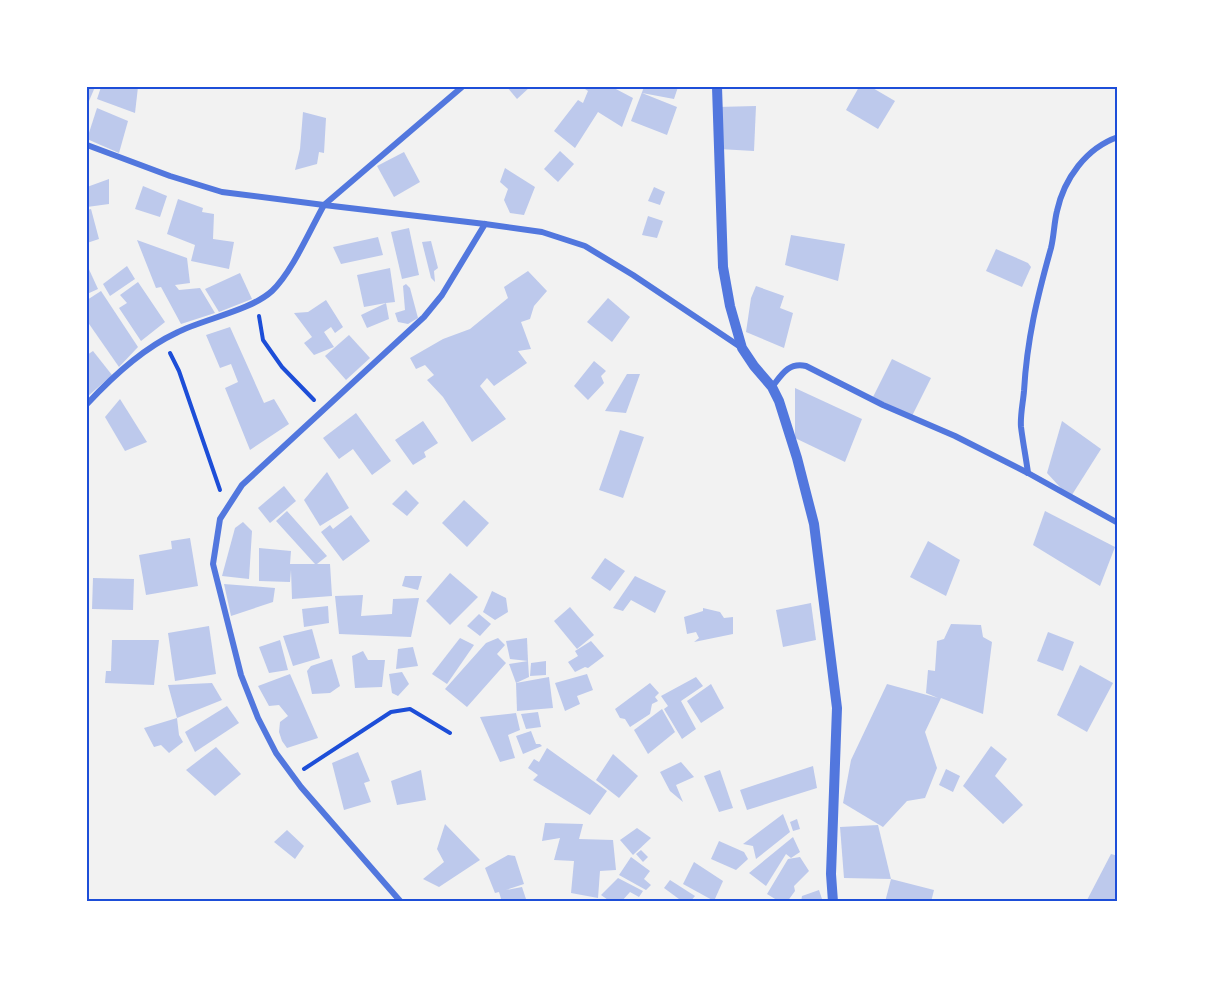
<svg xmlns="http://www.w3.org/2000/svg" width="1205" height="989" font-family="'IBM Plex Sans',sans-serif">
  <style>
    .building { fill: #bdc9ec }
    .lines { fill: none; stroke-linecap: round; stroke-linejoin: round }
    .path { stroke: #1d4ed8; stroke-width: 4 }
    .minor { stroke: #5277de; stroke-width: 6 }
    .tertiary { stroke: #5277de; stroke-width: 10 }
    .neatline { fill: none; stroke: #1d4ed8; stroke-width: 2 }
  </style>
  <rect width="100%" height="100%" fill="#f2f2f2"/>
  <g class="building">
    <polygon points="87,87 95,87 89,101 87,100"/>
    <polygon points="101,87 138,87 135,113 97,99"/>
    <polygon points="507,87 530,87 517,99"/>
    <polygon points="582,87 615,87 614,88 633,98 622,127 598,112 575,148 554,131 578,100 583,103 588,91"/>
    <polygon points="644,87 678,87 674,99 642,93 677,107 667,135 631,121"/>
    <polygon points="859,87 871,87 895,101 878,129 846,110"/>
    <polygon points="756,106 754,151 719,149 717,107"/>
    <polygon points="97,108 128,121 119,153 87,139"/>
    <polygon points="303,112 326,118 324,153 319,152 317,164 295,170 300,149"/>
    <polygon points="560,151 574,164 558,182 544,169"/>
    <polygon points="404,152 420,182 394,197 377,166"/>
    <polygon points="505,168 535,187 524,215 510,213 504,200 508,189 500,182"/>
    <polygon points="109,179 109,204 87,207 87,187"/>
    <polygon points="143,186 167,196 160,217 135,209"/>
    <polygon points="654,187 665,192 660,205 648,201"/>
    <polygon points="178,199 203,208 202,212 214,214 213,239 234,242 229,269 191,261 195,245 167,234"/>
    <polygon points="91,209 99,239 87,243 87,210"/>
    <polygon points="648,216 663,221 657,238 642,235"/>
    <polygon points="409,228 419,275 402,279 391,232"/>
    <polygon points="791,235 845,244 838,281 785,265"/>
    <polygon points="378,237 383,255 341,264 333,247"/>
    <polygon points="137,240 187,258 190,283 175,285 179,290 200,288 215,313 181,324 161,287 156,288"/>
    <polygon points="431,241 438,268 434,271 435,282 431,278 422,242"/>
    <polygon points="996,249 1028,263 1031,267 1022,287 986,271"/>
    <polygon points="87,265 98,289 87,294"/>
    <polygon points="127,266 135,279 110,296 103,284"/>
    <polygon points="390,268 395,302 386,303 389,319 367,328 361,315 386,303 364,307 357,275"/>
    <polygon points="528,271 547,291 534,306 530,319 521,322 531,349 518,351 527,363 494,386 487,378 480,386 506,419 472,442 443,397 427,380 434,375 425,365 416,369 410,358 443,339 470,329 508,298 504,287"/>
    <polygon points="240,273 252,299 219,312 205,289"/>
    <polygon points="138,282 165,322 141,341 119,308 127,303 120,295"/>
    <polygon points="406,284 410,288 418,318 408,324 398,322 395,313 405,310 403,286"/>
    <polygon points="756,286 784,296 780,308 793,313 784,348 746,332 751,298"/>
    <polygon points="101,291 138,347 119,367 87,321 87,300"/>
    <polygon points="608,298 630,317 612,342 587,322"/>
    <polygon points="326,300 343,327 335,333 331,327 324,332 334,347 314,355 304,343 312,337 294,313 308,312"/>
    <polygon points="230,327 264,403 274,399 289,424 250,450 225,388 238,382 231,364 220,368 206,335"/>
    <polygon points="349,335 370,358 346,380 325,356"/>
    <polygon points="93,351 112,375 87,397 87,355"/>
    <polygon points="892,359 931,378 912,416 873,397"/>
    <polygon points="594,361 606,371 601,376 604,383 588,400 574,386"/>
    <polygon points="627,374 640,374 626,413 605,411"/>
    <polygon points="795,388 862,419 845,462 795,438"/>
    <polygon points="120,399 147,442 125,451 105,417"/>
    <polygon points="356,413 391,461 372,475 353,449 339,459 323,438"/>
    <polygon points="423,421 438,443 424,452 426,457 413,465 395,440"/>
    <polygon points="1062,421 1101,449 1070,498 1047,473"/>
    <polygon points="620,430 644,437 623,498 599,490"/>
    <polygon points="327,472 349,508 320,526 304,500"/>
    <polygon points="284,486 296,501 270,523 258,508"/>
    <polygon points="406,490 419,503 407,516 392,504"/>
    <polygon points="464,500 489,523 467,547 442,523"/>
    <polygon points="287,511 327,556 317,564 330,564 332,596 292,599 291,570 290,582 259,581 259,548 291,551 290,564 315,564 276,521"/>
    <polygon points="1045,511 1115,547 1100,586 1033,545"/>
    <polygon points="351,515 370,541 343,561 321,532 330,525 333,529"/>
    <polygon points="243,522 252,531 249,579 222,576 235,528"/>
    <polygon points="190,538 198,586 146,595 139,555 172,549 171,541"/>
    <polygon points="928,541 960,560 946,596 910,577"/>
    <polygon points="605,558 625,571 610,591 591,578"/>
    <polygon points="450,573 478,597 450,625 426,601"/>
    <polygon points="405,576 422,576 418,590 402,586"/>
    <polygon points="635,576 666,591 655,613 631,600 623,611 613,608"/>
    <polygon points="93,578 134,579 133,610 92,609"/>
    <polygon points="224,584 275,588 273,602 231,616"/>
    <polygon points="492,591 506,598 508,612 495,620 483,612"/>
    <polygon points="363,595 361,616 392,614 393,599 419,598 411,637 339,634 335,596"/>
    <polygon points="811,603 816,640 783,647 776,610"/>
    <polygon points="328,606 329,623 304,627 302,609"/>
    <polygon points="570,607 594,635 577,649 554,621"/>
    <polygon points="703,608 720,612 724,618 733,617 733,634 694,642 699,638 696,632 687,634 684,617 703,611"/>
    <polygon points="479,614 491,624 480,636 467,626"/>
    <polygon points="951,624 981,625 983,637 992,642 983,714 941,698 925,732 937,768 925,798 907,801 883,827 843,803 851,760 887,684 938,698 926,693 928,670 935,671 937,641 944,639"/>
    <polygon points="209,626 216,674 175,681 168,633"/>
    <polygon points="312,629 320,658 293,666 283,636"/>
    <polygon points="1048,632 1074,642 1063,671 1037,661"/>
    <polygon points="460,638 474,645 447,684 432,674"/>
    <polygon points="498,638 505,645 497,654 506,663 467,707 445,689 486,643"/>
    <polygon points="527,638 528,661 510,659 506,641"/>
    <polygon points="112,640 159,640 154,685 105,683 106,671 111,671"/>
    <polygon points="280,640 288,670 269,673 259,647"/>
    <polygon points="591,641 604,656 588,668 585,667 575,672 568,662 578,656 575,651"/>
    <polygon points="413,647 418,666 396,669 398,649"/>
    <polygon points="363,651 368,660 385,660 382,687 355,688 352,656"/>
    <polygon points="332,659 340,686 330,693 312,694 307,671 311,666"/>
    <polygon points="528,661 529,677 516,683 509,664"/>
    <polygon points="546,661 546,675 530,676 531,663"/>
    <polygon points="1080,665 1113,683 1087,732 1057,715"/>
    <polygon points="402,672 409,684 398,696 392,693 389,674"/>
    <polygon points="290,674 318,738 287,748 282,741 279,732 280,722 288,716 279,705 269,706 258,686"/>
    <polygon points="587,674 593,690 577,696 580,704 565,711 555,683"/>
    <polygon points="549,677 553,708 517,711 516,683"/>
    <polygon points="696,677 703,686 681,701 696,729 682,739 664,709 668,706 661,696"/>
    <polygon points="212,683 222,700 177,718 179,735 183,742 169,753 161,745 154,747 144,728 177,718 168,685"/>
    <polygon points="650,683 659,693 655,697 658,701 652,704 650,714 630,727 625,719 620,718 615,709"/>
    <polygon points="711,684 724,708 701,723 687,701"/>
    <polygon points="227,706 239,723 195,752 185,732"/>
    <polygon points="662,709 675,732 648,754 634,730"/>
    <polygon points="538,712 541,727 526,729 521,714"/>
    <polygon points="516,713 520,730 508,735 515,758 500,762 480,717"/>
    <polygon points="531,731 536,744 540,744 542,746 523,754 516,736"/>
    <polygon points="991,746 1007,759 995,776 1023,805 1003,824 963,786"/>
    <polygon points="216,747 241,774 215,796 186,770"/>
    <polygon points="547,748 607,791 590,815 533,780 538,775 528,768 534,759 539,762"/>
    <polygon points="358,752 370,781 364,783 371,802 344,810 332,763"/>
    <polygon points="613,754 638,776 619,798 596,780"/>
    <polygon points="681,762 694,777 676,785 683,802 670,791 660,772"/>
    <polygon points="813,766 817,788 747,810 740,790"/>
    <polygon points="946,769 960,776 953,792 939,785"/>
    <polygon points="421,770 426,800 397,805 391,781"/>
    <polygon points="720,770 733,808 719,812 704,776"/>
    <polygon points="783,814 790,832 756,859 753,846 743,844"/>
    <polygon points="797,819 800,829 793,831 790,822"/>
    <polygon points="545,823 583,824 579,839 613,840 616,870 600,871 598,898 571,893 574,861 554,860 560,838 542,841"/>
    <polygon points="445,824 480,860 439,887 423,879 444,862 437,849"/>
    <polygon points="878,825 891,879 844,878 840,827"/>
    <polygon points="637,828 651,838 633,855 620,840"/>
    <polygon points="287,830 304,846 295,859 274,842"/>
    <polygon points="793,837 800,852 791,858 786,854 766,886 749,873"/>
    <polygon points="719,841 744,852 748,859 736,870 711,859"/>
    <polygon points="641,850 648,857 643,862 636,854"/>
    <polygon points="1111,854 1118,856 1118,902 1086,902"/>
    <polygon points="508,855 515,856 524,884 506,890 522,887 527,902 502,902 499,892 495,893 485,868"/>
    <polygon points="631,857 650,871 644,879 651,885 646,890 619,875"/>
    <polygon points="800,857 809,871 794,886 795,891 787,902 780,902 767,894 788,859"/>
    <polygon points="694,862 723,881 714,901 683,884"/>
    <polygon points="618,878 643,891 639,897 630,892 621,902 611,902 601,895"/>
    <polygon points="891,879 934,890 931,902 885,902"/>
    <polygon points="670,880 695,896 690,902 683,902 664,888"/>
    <polygon points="819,890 823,902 801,902 802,896"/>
  </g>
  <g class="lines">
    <g class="path">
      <polyline points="259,316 263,340 282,367 314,400"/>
      <polyline points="170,353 179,371 220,490"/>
      <polyline points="304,769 391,712 410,709 450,733"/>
    </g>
    <g class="minor">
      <polyline points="462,87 324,205 485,224 542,232 585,246 633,275 742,348"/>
      <path d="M87,145l83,31 52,16 102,13c-14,25 -32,67 -52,86 -22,20 -69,28 -96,42 -34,16 -64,44 -89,71"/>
      <path d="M772,387c10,-13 17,-25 34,-21l77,39 72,31 73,37 90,50"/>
      <path d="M1028,473c-2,-15 -5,-30 -7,-46 -1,-11 2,-24 3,-36 3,-52 13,-93 27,-143 3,-12 3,-25 6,-37 7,-32 29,-63 61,-74"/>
      <polyline points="401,902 301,787 276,753 258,718 241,675 213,564 220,519 242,485 424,317 442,295 485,224"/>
    </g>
    <polyline class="tertiary" points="717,87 723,267 730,306 742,348 754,366 772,387 779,401 797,458 814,524 837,708 831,874 833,902"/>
  </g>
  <rect width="1205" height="989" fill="none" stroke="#ffffff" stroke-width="177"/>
  <rect x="88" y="88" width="1028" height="812" class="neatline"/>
</svg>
